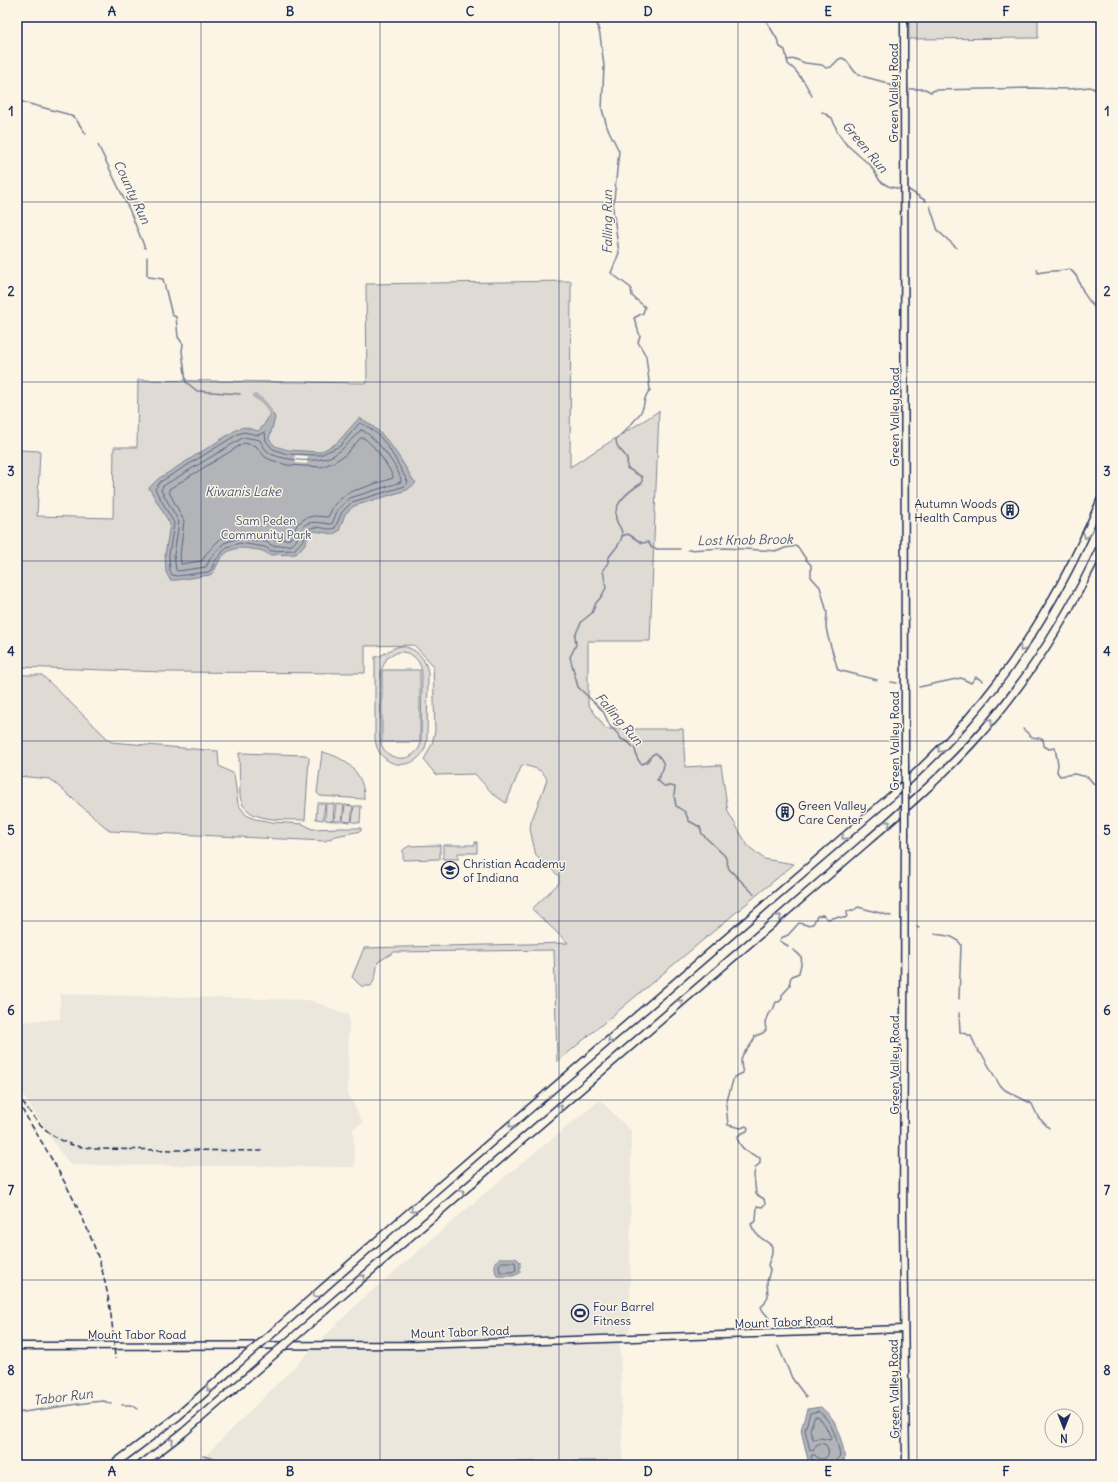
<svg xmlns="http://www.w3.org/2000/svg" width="1118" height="1482" font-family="Delius,sans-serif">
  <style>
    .built { fill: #ece7dc }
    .green { fill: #dfdbd4; stroke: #7d8599; fill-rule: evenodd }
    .water { fill: #b2b4b8; stroke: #767f94 }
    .pier { fill: #fcf5e5 }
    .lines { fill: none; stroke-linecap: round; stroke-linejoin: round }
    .shore { stroke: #576482; stroke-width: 1 }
    .stream { stroke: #767f94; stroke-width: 1.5 }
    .canal { stroke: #b2b4b8; stroke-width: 4.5 }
    .secondary-casing { stroke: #1b2f5e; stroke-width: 9 }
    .highway-casing { stroke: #1b2f5e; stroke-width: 10 }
    .secondary { stroke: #fcf5e5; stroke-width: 6 }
    .highway { stroke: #fcf5e5; stroke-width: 7 }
    .rail { stroke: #1b2f5e; stroke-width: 1.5; stroke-dasharray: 6 3; stroke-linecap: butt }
    .secondary-bridge-casing { stroke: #1b2f5e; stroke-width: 9; stroke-linecap: butt }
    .highway-bridge-casing { stroke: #1b2f5e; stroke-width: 10; stroke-linecap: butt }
    .secondary-bridge { stroke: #fcf5e5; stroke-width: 6 }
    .highway-bridge { stroke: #fcf5e5; stroke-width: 7 }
    .oneway { stroke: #8c92a2 }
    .grid { fill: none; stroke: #1b2f5e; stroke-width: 1; stroke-opacity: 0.55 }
    .labels { text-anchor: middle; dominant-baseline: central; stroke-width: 3; stroke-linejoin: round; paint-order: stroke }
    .street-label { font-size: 12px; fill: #1b2f5e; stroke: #fcf5e5 }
    .poi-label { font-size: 12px; fill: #1b2f5e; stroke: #fcf5e5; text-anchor: start }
    .park-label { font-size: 12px; fill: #425176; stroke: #fcf5e5 }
    .water-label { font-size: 13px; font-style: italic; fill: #485779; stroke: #fcf5e5 }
    .neatline { fill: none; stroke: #1b2f5e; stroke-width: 1.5 }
    .grid-label { font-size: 13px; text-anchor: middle; font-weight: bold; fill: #1b2f5e }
  </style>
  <rect width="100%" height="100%" fill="#fcf5e5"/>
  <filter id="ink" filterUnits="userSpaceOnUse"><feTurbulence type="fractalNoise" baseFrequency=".025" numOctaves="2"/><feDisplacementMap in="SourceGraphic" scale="8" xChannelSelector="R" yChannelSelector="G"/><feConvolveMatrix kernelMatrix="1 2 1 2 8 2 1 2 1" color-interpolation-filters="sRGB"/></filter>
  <g filter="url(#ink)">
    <g class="built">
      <polygon points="60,994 309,1000 349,1015 348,1093 363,1123 353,1129 355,1167 71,1165 60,1152 17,1086 17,1022 60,1019"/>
      <polygon points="600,1100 631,1131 630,1329 620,1343 623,1465 196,1465 358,1303 491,1188"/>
    </g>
    <g class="green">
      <polygon points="909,17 1038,17 1038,38 909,39"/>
      <path d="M571,281l-1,186 89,-56 -9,230h-62v63l18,25h77l2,38 36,-2 7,47 20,34 16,13 30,5 -237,198 -3,-112 -160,2 -16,10 -3,16 -4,8h-10l-9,-9 12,-29 204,-5 -36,-34 27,-26v-7l-23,-20 -6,-27 1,-7 16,-42c-3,-11 -16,-13 -25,-15l-16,38 -13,-9 -18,-20 -39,1 -12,-15 8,-16 3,-13 -2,-66 -19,-20 -49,1v27l-200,-1 -148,-5v-217l23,1 -3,65 76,2 1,-71h23l1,-67 229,3 -1,-99z"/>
      <path d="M401,646c15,2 25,12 27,27l-1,66c-3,34 -49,34 -52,-1v-81c8,0 14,-9 26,-11zM398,652c13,-1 23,8 24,21l-1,70c-7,23 -39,19 -41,-5l1,-68 6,-12z"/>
      <rect x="382" y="670" width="38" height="72"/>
      <polygon points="17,675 42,675 111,742 218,751 219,766 234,774 238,804 246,815 255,819 272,822 303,824 312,829 338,828 361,828 361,831 336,836 325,841 110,831 50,779 17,776"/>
      <path d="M322,752c23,5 43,21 42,47l-44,-3 -3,-3z"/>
      <path d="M239,753l67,2 3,3 -4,62c-20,-1 -61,4 -65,-24z"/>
      <polygon points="317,803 325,803 323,820 316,819"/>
      <polygon points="326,803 334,804 333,821 325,820"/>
      <polygon points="336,804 344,805 342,821 334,821"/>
      <polygon points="345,805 353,806 351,822 343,821"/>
      <polygon points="354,806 361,806 360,823 352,822"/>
      <polygon points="475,842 477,842 477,853 458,853 458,859 443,859 443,845 475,845"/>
      <polygon points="440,845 440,859 403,860 403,850 409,846"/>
    </g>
    <g class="water">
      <path d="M273,413l2,5 -6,21 6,7 13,4 32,2 17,-9 22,-25c22,10 34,29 47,50 3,5 5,10 10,15l-9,7 -53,16 -9,8 -6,17 -6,3 -19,-3 -5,3c-2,9 -7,14 -13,20l-27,1c-5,-5 -11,-5 -18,-6 -15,-3 -27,1 -34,16 -2,5 -3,7 -7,10l-33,5h-7l-4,-8 -1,-17 5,-31 -21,-36 9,-9 78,-49 8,-3 14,4c7,-5 8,-13 15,-18z"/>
      <polygon points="500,1258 516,1258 520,1262 520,1273 513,1276 497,1276 495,1270 495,1262"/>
      <path d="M821,1407c4,4 10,9 13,14 4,9 12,31 10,40l-5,1 -2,3h-26l-3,-5 -7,-30 6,-21z"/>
    </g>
    <polygon class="pier" points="295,455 308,456 307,464 296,463"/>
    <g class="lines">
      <g class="shore">
        <path d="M360,423c25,9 36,39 48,59l-3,4 -53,16 -10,10 -7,16c-10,4 -17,-6 -29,3l-2,8 -10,11 -23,1 -6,-4 -25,-4 -13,4 -12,14 -4,9 -3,2 -31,4 -5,-1 -2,-4 -1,-16 5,-32 -19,-34 5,-7 78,-48 6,-2 14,3 7,-3 1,9 7,8 14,5 33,1 20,-9z"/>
        <path d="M361,430c12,3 41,41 40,52l-51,16 -12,11 -6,15c-10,0 -27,-7 -32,8 -2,5 -3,9 -8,13l-19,1 -7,-4 -27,-4 -15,5 -13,14 -5,10 -28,4 -2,-1 -2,-15 5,-33 -18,-32 2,-4 81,-49 16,3c2,5 6,11 11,14 15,7 47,9 61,2 12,-6 19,-17 29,-26z"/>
        <path d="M361,438h3c13,10 21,24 29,38v2l-46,15 -13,12 -6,12 -15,-1 -7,2 -9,6 -4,11 -3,4 -15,1 -8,-4 -23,-4h-6l-18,7 -14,15 -4,7 -21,3 -1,-9 4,-34 -15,-29v-3l75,-46 12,3 9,11 6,3 16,5 34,2 13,-5 11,-7z"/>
        <polygon points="502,1262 515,1262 516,1270 512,1272 500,1272 499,1265"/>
        <polygon points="815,1417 818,1417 825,1425 831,1438 830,1440 821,1438 813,1439 810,1430"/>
        <path d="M814,1465l-3,-8 1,-2h3l4,4c9,1 12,-6 7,-14l-5,-2 -5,2 -3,6 -3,-1 -5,-20 5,-17 8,-2c15,11 19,28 22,45l-5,5 -1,4"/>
      </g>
      <g class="stream">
        <path d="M599,17l-3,3 4,15 4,31 -2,43 5,18 12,24 -6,58 6,44 -8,20 20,15 1,8 13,11 -2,6 -9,5 6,18 -2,6 8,14 4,34c-8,9 -4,12 -8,20 -6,11 -17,21 -26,29 0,15 14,11 11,29l15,9v6c-12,7 -32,22 -25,39 2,5 6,7 5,14 -1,9 -10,15 -14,23v4l-5,7 3,18 -5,9 -5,6 -4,10 -10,8 -7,14 1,10 -6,12 8,30 25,24 7,15 8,8 3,5 7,3 7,7 2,9 4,6 6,-2 5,-7 4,-2c11,11 9,15 1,27l7,6h7l4,1 -1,8 2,11 9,6 4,9 11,6 2,7 23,22 4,13 25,25"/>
        <polyline points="764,17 777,39 780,47 785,50 788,64 795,70 805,83 812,96"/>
        <polyline points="787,60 795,59 805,63 822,65 826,68 831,67 839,59 842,58 846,60 855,72 865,77 884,82 898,89"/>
        <polyline points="910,89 925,89 931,92 935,90 1030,88 1069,89 1090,87 1096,90 1101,89"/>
        <polyline points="17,103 22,102 67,114 75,118 86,134"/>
        <polyline points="822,112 832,118 838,133 846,144 871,166 880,181 888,186 899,189"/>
        <polyline points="98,145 129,209 145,248"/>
        <polyline points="909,190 926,201"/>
        <polyline points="930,206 938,231 957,248"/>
        <polyline points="147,257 147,275 149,277 163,279 172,315 176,317 178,337 183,344 182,351 186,382 197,391 240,394"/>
        <path d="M1037,269l1,4c11,-3 21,-1 31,-4 9,5 10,15 15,24 4,8 12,15 17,23"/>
        <polyline points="622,536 628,534 642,543 648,542 652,548 657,549 680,549"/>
        <path d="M688,550l37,-2 53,3 7,-3 12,-2c6,7 7,13 14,19v12l9,10 7,25 -1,15 2,10 10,33 39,10"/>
        <polyline points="891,682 897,683"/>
        <polyline points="919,687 961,678 971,683 976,677 983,681"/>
        <polyline points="1023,729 1032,737 1043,739 1044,746 1049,749 1055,748 1058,764 1057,772 1060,776 1074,774 1088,777 1093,783 1097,785 1101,783 1099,775 1101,775"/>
        <polyline points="917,927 919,928"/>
        <path d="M935,934c10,2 21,1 26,11l-2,54"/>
        <polyline points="788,946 780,941 781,938 788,935 799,923 807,925 813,924 817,916 823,915 828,919 837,917 845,918 847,916 847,911 854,910 858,907 891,916"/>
        <polyline points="959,1013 960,1032 971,1036 978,1051 983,1056 999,1084 1005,1090 1032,1104 1038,1117 1049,1128"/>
        <path d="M769,1318l-6,-7 -2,-4 4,-4 3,-7 -1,-14 3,-12 -2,-5 4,-11v-8c-9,-8 -17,-9 -21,-22l5,-3 1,-15 5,1 3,-3 -1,-5 -8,-5 -2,-18 1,-8 5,-5v-5c-11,-5 -19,-8 -23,-20l3,-4 7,-3 1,-3 -2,-2 -5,2 -13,-3 -2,-21 8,-27 9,-4c-7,-24 7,-19 12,-37l8,-3 3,-3 -1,-7 3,-9 5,-4 3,-8h3l3,-3v-4l8,-9c-1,-9 1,-10 9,-13 2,-12 7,-15 -6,-23"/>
        <polyline points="778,1346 792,1378 806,1397"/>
        <polyline points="122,1405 131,1405 137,1409"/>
        <polyline points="17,1413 92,1402 104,1401 111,1404"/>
        <path d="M203,1456c17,6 36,3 54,7"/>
        <polyline points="843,1460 846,1465"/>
        <polyline points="270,1465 288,1465"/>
        <polyline points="304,1465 316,1465"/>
        <polyline points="331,1465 421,1462 429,1463 623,1461 623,1465"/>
      </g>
      <path class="canal" d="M255,396c8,5 13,9 16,18"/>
      <defs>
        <g id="secondary">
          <polyline points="904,17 905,766"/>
          <polyline points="905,835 903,1216 906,1465"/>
          <polyline points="17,1346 417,1345 904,1329"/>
        </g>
        <g id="highway">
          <path d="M276,1330l118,-104 502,-434c25,-23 50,-47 72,-73 57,-65 100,-140 133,-219"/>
          <path d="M302,1330l562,-486c37,-32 75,-65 108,-101 53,-58 96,-126 129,-197"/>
          <polyline points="113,1465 178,1416 238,1363"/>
          <polyline points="141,1465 184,1432 265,1362"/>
        </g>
      </defs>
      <use href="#secondary" class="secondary-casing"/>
      <use href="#highway" class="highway-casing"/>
      <use href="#secondary" class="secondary"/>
      <use href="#highway" class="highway"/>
      <g class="rail">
        <path d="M17,1094c16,22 26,40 53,50 7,3 17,3 24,5l168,2"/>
        <path d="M17,1101c30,50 62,100 81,156 11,33 15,68 17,102"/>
      </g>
      <defs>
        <polyline id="secondary-bridge" points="905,835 905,766"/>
        <g id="highway-bridge">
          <polyline points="265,1362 302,1330"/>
          <polyline points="238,1363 276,1330"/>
        </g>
      </defs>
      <use href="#secondary-bridge" class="secondary-bridge-casing"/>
      <use href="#highway-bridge" class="highway-bridge-casing"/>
      <use href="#secondary-bridge" class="secondary-bridge"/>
      <use href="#highway-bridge" class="highway-bridge"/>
    </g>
    <defs><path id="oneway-chevron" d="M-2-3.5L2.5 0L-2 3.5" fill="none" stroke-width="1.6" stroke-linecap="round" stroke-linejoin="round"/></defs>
    <g class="oneway">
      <use href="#oneway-chevron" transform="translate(1086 536) rotate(114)"/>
      <use href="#oneway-chevron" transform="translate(1022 649) rotate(125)"/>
      <use href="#oneway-chevron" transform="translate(990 721) rotate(-50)"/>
      <use href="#oneway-chevron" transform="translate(940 750) rotate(134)"/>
      <use href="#oneway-chevron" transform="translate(888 823) rotate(-41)"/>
      <use href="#oneway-chevron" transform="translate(844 837) rotate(139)"/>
      <use href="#oneway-chevron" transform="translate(779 917) rotate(-41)"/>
      <use href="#oneway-chevron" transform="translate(681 1002) rotate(-41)"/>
      <use href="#oneway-chevron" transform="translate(610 1040) rotate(139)"/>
      <use href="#oneway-chevron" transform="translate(560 1107) rotate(-41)"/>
      <use href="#oneway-chevron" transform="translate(511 1125) rotate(139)"/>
      <use href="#oneway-chevron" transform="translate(462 1192) rotate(-41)"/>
      <use href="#oneway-chevron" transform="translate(413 1210) rotate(139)"/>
      <use href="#oneway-chevron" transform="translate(363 1277) rotate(-41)"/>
      <use href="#oneway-chevron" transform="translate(315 1295) rotate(139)"/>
      <use href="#oneway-chevron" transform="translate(209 1389) rotate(138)"/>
      <use href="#oneway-chevron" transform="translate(171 1441) rotate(-37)"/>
    </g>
  </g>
  <path class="grid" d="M201,17v1448M380,17v1448M559,17v1448M738,17v1448M917,17v1448M17,202h1084M17,382h1084M17,561h1084M17,741h1084M17,921h1084M17,1100h1084M17,1280h1084"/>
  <defs>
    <symbol id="building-ring" viewBox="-11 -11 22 22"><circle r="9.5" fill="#fcf5e5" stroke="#1b2f5e" stroke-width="1.5"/><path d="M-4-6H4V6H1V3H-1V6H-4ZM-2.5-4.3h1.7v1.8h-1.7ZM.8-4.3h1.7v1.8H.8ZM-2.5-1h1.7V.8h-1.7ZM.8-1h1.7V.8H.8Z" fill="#1b2f5e"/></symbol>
    <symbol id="school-ring" viewBox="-11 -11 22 22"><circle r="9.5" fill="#fcf5e5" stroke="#1b2f5e" stroke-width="1.5"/><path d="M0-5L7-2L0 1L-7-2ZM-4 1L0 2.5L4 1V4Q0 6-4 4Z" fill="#1b2f5e"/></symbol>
    <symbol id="stadium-ring" viewBox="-11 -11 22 22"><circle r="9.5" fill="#fcf5e5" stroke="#1b2f5e" stroke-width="1.5"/><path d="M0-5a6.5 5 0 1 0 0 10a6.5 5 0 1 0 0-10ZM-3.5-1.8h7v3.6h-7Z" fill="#1b2f5e"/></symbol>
  </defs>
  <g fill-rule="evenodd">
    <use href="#building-ring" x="1000" y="500" width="20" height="20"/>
    <use href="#building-ring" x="775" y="802" width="20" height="20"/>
    <use href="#school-ring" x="440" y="860" width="20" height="20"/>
    <use href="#stadium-ring" x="570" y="1303" width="20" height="20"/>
  </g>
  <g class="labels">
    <g class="street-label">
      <text transform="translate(893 93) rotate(-90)">Green Valley Road</text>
      <text transform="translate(894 417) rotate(-90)">Green Valley Road</text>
      <text transform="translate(894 741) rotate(-90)">Green Valley Road</text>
      <text transform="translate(894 1065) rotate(-90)">Green Valley Road</text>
      <text transform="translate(784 1322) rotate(-2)">Mount Tabor Road</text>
      <text transform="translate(460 1332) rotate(-2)">Mount Tabor Road</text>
      <text x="137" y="1334">Mount Tabor Road</text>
      <text transform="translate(894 1389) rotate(-91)">Green Valley Road</text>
    </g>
    <g class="poi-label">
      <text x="997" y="503" text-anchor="end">Autumn Woods<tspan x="997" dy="14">Health Campus</tspan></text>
      <text x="798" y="805">Green Valley<tspan x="798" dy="14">Care Center</tspan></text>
      <text x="463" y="863">Christian Academy<tspan x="463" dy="14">of Indiana</tspan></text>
      <text x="593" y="1306">Four Barrel<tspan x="593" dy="14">Fitness</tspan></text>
    </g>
    <g class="park-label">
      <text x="266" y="520">Sam Peden<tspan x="266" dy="14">Community Park</tspan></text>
    </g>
    <g class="water-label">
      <text transform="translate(865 147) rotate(50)">Green Run</text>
      <text transform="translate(132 192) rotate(65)">County Run</text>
      <text transform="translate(607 222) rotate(-90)">Falling Run</text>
      <text x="243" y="491">Kiwanis Lake</text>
      <text transform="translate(745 540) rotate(-1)">Lost Knob Brook</text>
      <text transform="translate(619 719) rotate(49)">Falling Run</text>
      <text transform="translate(63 1397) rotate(-7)">Tabor Run</text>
    </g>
  </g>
  <rect width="1118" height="1482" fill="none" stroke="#fcf5e5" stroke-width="44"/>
  <g transform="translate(1064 1428) rotate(180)"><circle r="19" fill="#fcf5e5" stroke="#a2a6af"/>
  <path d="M0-3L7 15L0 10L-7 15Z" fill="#1b2f5e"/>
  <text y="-6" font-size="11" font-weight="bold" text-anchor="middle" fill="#1b2f5e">N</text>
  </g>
  <rect x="22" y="22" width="1074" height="1438" class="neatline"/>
  <g class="grid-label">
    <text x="112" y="16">A</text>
    <text x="290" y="16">B</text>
    <text x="470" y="16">C</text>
    <text x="648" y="16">D</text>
    <text x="828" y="16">E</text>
    <text x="1006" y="16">F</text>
    <text x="11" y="116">1</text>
    <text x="1107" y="116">1</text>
    <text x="11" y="296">2</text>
    <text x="1107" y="296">2</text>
    <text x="11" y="476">3</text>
    <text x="1107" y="476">3</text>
    <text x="11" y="656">4</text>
    <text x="1107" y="656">4</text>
    <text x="11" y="835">5</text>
    <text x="1107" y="835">5</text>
    <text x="11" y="1015">6</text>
    <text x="1107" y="1015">6</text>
    <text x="11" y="1195">7</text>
    <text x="1107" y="1195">7</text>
    <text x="11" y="1375">8</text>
    <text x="1107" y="1375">8</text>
    <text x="112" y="1476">A</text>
    <text x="290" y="1476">B</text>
    <text x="470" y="1476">C</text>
    <text x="648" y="1476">D</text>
    <text x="828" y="1476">E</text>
    <text x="1006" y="1476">F</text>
  </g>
</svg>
